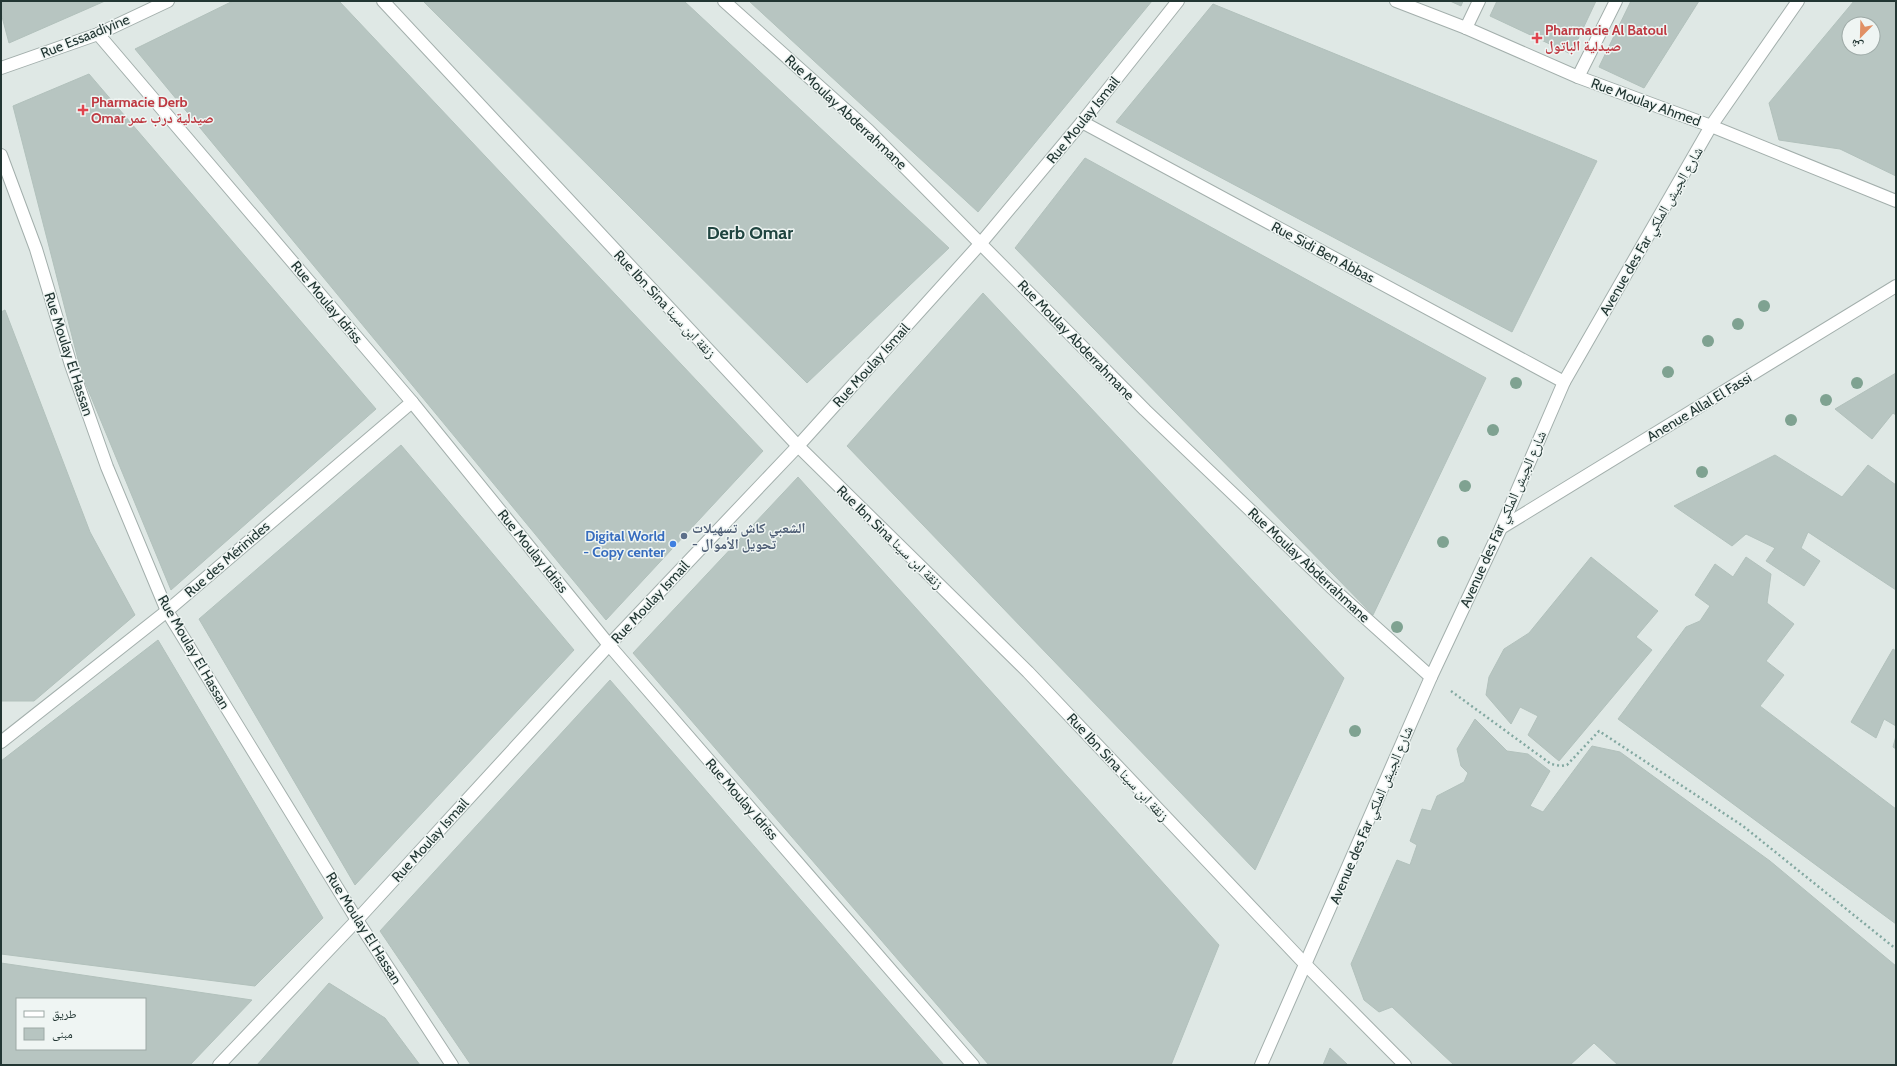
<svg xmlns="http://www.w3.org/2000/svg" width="1897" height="1066" font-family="Cabin,'Noto Naskh Arabic',sans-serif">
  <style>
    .building { fill: #b7c5c1; stroke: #b2c1bc; fill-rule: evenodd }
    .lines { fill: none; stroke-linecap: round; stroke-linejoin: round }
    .minor-casing { stroke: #a3afac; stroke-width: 14 }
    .tertiary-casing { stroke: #a3afac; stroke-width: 14 }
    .path { stroke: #83a8a1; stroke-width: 2.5; stroke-dasharray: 2 3; stroke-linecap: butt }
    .minor { stroke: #fff; stroke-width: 12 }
    .tertiary { stroke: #fff; stroke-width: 12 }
    .tree { fill: #7fa291 }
    .health-dot { fill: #e0444e; stroke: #eff5f3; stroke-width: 1.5 }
    .service-dot { fill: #5c6f8a; stroke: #eff5f3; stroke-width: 1.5 }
    .shop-dot { fill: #3f7fe0; stroke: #eff5f3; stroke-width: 1.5 }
    .labels { text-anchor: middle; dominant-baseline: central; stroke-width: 3; stroke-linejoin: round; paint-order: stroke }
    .health-label { font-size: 14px; font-weight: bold; fill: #be3a42; stroke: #eff5f3; text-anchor: start }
    .street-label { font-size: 14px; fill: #223633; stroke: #eff5f3 }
    .service-label { font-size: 14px; font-weight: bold; fill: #4e5e75; stroke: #eff5f3; text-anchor: start }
    .shop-label { font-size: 14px; font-weight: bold; fill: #366cbe; stroke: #eff5f3; text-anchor: end }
    .district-label { font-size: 18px; font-weight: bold; fill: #204540; stroke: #eff5f3 }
  </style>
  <rect width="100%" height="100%" fill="#dfe8e5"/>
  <g class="building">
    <polygon points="1,1 105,1 9,43 1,13"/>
    <polygon points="233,1 339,1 763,451 606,620 135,49"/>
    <polygon points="423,1 684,1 949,248 807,383"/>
    <polygon points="749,1 1152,1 978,212"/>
    <polygon points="1450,1 1463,1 1461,6"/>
    <polygon points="1497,1 1596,1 1571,54 1490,16"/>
    <polygon points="1631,1 1699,1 1644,88 1599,67"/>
    <path d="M1854,1h42v175l-56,-27 -61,-9 -10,-37zM1849,24h24v24h-24z"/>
    <polygon points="1213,4 1597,161 1512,332 1116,122"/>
    <polygon points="89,74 376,409 171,590 82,375 13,106"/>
    <polygon points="1085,158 1486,378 1373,615 1015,248"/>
    <polygon points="983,293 1344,678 1255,870 847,446"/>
    <polygon points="5,310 90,532 135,615 34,701 1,701 1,312"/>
    <polygon points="1896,373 1896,415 1893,413 1872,439 1835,409"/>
    <polygon points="401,445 574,650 355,885 199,619"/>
    <polygon points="1775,455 1842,497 1868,465 1896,485 1896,590 1808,532 1801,548 1820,561 1804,586 1766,561 1775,548 1746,534 1732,546 1674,506"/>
    <polygon points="798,477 1219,945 1171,1065 989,1065 633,653"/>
    <polygon points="1591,557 1658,611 1636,637 1652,650 1559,761 1528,735 1538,716 1520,707 1511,724 1486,695 1489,677 1504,649 1529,633"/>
    <polygon points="1746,557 1771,574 1767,603 1794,624 1766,661 1784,675 1760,706 1896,809 1896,924 1618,719 1686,627 1700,621 1710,606 1695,595 1715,564 1733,577"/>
    <polygon points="158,640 323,918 255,986 1,954 1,761"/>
    <polygon points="1893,649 1896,651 1896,726 1884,719 1876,738 1851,722"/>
    <polygon points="610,680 944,1065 471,1065 380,931"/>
    <polygon points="1475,719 1507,751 1528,754 1550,771 1530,806 1543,812 1592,746 1620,752 1770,861 1896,966 1896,1065 1618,1065 1594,1043 1570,1065 1454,1065 1392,1007 1379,1012 1364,1000 1351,964 1397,860 1410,865 1417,845 1410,841 1422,809 1431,811 1437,796 1464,782 1468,773 1461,766 1457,749"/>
    <polygon points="1896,736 1896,749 1893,747"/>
    <path d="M1,963l251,37 -62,65h-189zM17,999h128v50h-128z"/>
    <polygon points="329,983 385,1018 420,1065 257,1065"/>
    <polygon points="1330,1048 1348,1065 1323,1065"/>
  </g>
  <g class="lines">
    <defs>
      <g id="minor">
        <polyline points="383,1 798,446 1028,672 1306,965 1405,1065"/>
        <polyline points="724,1 868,130 1145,410 1331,587 1431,677"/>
        <polyline points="1466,28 1479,1"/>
        <polyline points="98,34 412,402 609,645 973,1065"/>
        <polyline points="1,68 98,34 168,1"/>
        <polyline points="1578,77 1616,1"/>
        <polyline points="1082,122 1564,382"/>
        <polyline points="1,155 36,249 71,365 107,467 167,611 357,920 452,1065"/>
        <polyline points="1,742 167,611 412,402"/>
        <polyline points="219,1065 357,920 609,645 798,446 981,243 1082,122 1178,1"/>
      </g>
      <g id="tertiary">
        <polyline points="1396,1 1466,28 1578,77 1711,126 1896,201"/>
        <polyline points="1501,528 1896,286"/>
        <polyline points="1261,1065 1431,677 1501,528 1564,382 1711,126 1798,1"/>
      </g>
    </defs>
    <use href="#minor" class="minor-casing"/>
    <use href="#tertiary" class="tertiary-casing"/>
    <polyline class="path" points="1451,691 1551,764 1561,766 1567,765 1599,731 1743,826 1896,949"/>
    <use href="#minor" class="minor"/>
    <use href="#tertiary" class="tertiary"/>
  </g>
  <g class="tree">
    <circle cx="1764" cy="306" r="6"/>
    <circle cx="1738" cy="324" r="6"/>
    <circle cx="1708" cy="341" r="6"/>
    <circle cx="1668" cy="372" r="6"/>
    <circle cx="1516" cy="383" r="6"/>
    <circle cx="1857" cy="383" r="6"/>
    <circle cx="1826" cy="400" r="6"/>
    <circle cx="1791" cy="420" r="6"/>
    <circle cx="1493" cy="430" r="6"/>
    <circle cx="1702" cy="472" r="6"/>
    <circle cx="1465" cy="486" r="6"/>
    <circle cx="1443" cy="542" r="6"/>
    <circle cx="1397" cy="627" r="6"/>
    <circle cx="1355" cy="731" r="6"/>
  </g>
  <g class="health-dot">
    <path d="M1535 32h4v4h4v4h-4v4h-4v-4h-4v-4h4z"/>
    <path d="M81 104h4v4h4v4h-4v4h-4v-4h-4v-4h4z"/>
  </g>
  <circle class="service-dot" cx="684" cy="536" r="4"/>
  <circle class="shop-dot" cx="673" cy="544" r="4"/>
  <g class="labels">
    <g class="health-label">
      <text x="1545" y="30">Pharmacie Al Batoul<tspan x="1545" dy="16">صيدلية الباتول</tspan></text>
      <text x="91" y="102">Pharmacie Derb<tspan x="91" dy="16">Omar صيدلية درب عمر</tspan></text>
    </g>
    <g class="street-label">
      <text transform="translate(85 36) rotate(-22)">Rue Essaadiyine</text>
      <text transform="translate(1646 102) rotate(20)">Rue Moulay Ahmed</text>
      <text transform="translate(846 112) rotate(43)">Rue Moulay Abderrahmane</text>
      <text transform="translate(1083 120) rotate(-51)">Rue Moulay Ismail</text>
      <text transform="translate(1651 231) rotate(-60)">Avenue des Far شارع الجيش الملكي</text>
      <text transform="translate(1323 252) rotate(28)">Rue Sidi Ben Abbas</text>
      <text transform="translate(327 302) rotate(50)">Rue Moulay Idriss</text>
      <text transform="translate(665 304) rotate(47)">Rue Ibn Sina زنقة ابن سينا</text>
      <text transform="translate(1076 340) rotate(46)">Rue Moulay Abderrahmane</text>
      <text transform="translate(69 354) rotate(72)">Rue Moulay El Hassan</text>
      <text transform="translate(871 365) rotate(-48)">Rue Moulay Ismail</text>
      <text transform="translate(1699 407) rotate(-31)">Anenue Allal El Fassi</text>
      <text transform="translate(1503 519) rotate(-66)">Avenue des Far شارع الجيش الملكي</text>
      <text transform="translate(890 537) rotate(44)">Rue Ibn Sina زنقة ابن سينا</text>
      <text transform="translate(533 551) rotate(51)">Rue Moulay Idriss</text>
      <text transform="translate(227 559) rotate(-41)">Rue des Mérinides</text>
      <text transform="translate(1309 565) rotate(43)">Rue Moulay Abderrahmane</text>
      <text transform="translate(650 602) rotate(-47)">Rue Moulay Ismail</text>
      <text transform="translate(194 652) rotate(60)">Rue Moulay El Hassan</text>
      <text transform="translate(1118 767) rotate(47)">Rue Ibn Sina زنقة ابن سينا</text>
      <text transform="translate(742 799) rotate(49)">Rue Moulay Idriss</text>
      <text transform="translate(1371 815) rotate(-67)">Avenue des Far شارع الجيش الملكي</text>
      <text transform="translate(430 840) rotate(-48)">Rue Moulay Ismail</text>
      <text transform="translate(364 928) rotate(58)">Rue Moulay El Hassan</text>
    </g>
    <g class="service-label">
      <text x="692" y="528">الشعبي كاش تسهيلات<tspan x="692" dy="16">- تحويل الأموال</tspan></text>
    </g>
    <g class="shop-label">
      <text x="665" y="536">Digital World<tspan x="665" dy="16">- Copy center</tspan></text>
    </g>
    <g class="district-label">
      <text x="750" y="233">Derb Omar</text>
    </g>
  </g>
  <rect width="1897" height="1066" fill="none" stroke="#223633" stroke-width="4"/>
  <rect x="16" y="998" width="130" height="52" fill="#eff5f3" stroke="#9da9a6"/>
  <rect x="24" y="1011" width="20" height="6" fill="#ffffff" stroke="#9da9a6"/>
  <text x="52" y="1018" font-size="12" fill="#223633">طريق</text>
  <rect x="24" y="1028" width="20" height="12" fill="#b7c5c1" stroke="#9da9a6"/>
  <text x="52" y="1038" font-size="12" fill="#223633">مبنى</text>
  <g transform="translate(1861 36) rotate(203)"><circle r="19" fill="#eff5f3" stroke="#9da9a6"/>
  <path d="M0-3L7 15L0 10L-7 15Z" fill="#e19064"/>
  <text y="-6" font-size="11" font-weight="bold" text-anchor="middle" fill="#223633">ش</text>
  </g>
</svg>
